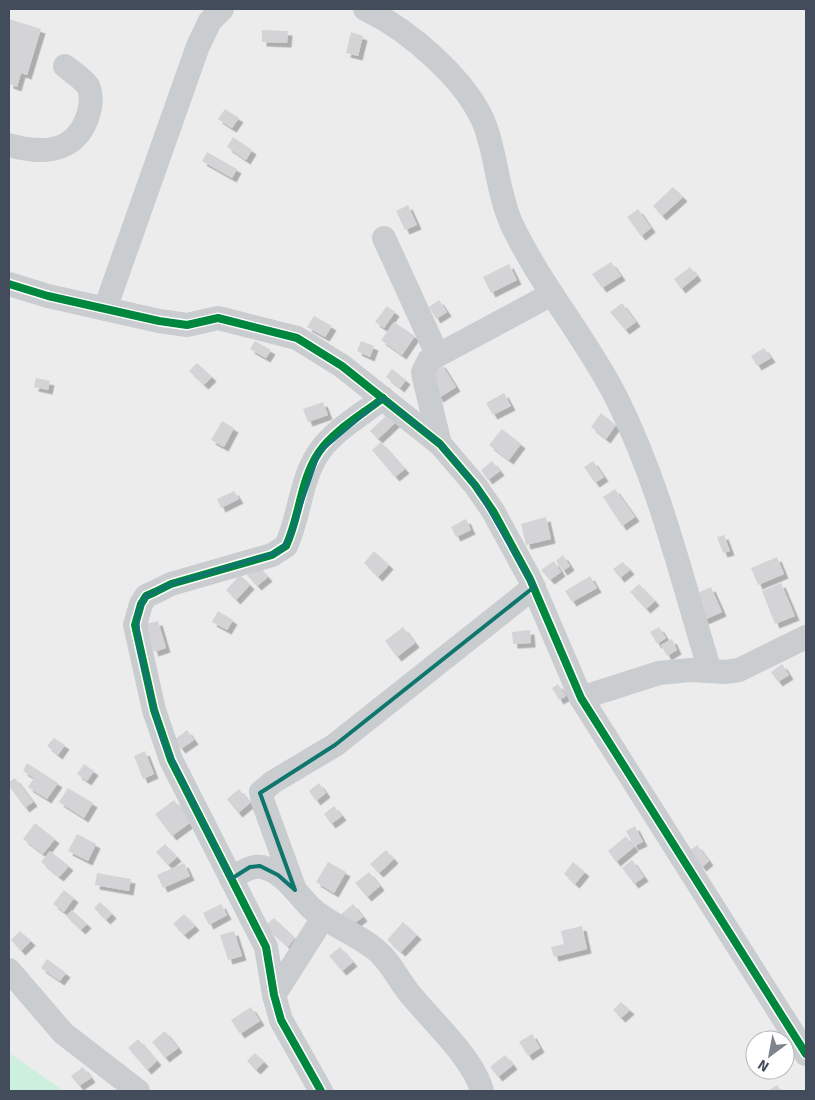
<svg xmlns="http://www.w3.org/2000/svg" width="815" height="1100" font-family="Signika,sans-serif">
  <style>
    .green { fill: #cdefdd }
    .building { fill: #d4d4d7; filter: url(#shadow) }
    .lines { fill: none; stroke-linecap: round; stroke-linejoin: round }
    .minor { stroke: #cacdd0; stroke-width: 24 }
    .cycleway-casing { stroke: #fff; stroke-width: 11 }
    .cycleway { stroke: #00873e; stroke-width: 8 }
    .marked { fill: none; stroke: #0f766e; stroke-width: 4; stroke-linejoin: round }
  </style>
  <defs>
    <filter id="shadow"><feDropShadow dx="4.5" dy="4.5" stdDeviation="0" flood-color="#0004"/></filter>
  </defs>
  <rect width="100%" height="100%" fill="#edecec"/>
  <polygon class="green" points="9,1053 64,1091 9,1091"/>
  <g class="building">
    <polygon points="9,19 41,29 27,75 21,73 17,87 9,84"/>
    <polygon points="262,30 288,31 287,43 262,42"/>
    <polygon points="351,32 363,36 358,56 346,53"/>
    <polygon points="225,109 239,118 232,128 218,119"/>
    <polygon points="233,137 252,150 246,160 227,147"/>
    <polygon points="207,152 237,169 232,178 202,161"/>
    <polygon points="673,187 683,197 662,216 653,206"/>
    <polygon points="408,205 417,225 405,230 396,211"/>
    <polygon points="638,209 651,228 641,236 627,217"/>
    <polygon points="611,262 621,276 602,288 592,274"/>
    <polygon points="509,264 517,280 491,293 483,277"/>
    <polygon points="690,267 697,276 681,289 674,279"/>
    <polygon points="439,300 447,312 436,319 429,307"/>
    <polygon points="622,303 636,322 625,330 610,312"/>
    <polygon points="387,306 395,312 384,328 375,322"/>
    <polygon points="314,316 332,326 325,337 307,327"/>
    <polygon points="394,322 415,336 402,355 381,340"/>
    <polygon points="255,341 271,350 266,358 250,349"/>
    <polygon points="361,341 374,346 370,357 357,351"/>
    <polygon points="764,348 771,358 757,366 751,356"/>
    <polygon points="197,363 212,377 204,385 189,371"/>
    <polygon points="441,363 456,387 439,398 424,373"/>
    <polygon points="392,369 406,380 400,388 386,377"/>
    <polygon points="36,378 50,381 48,390 34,387"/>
    <polygon points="504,393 511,406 493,415 486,403"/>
    <polygon points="323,402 328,415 308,422 303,409"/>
    <polygon points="601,413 616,425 606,439 591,427"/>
    <polygon points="388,414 396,422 378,439 370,431"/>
    <polygon points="222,421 234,428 224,447 211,440"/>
    <polygon points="502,429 521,444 509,460 489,445"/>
    <polygon points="381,442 405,469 395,477 372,450"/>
    <polygon points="492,461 500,471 488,480 481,470"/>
    <polygon points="593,461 604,477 595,483 584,467"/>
    <polygon points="615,489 635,517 622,526 603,497"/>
    <polygon points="234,491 239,499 221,508 217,499"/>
    <polygon points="546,517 551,539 526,545 521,524"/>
    <polygon points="466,519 471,530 456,537 451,527"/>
    <polygon points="724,535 730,551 723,553 717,537"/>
    <polygon points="374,551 389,565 378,577 364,563"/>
    <polygon points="563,555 570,566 563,571 556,561"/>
    <polygon points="777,557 784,574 758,585 751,568"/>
    <polygon points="554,561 561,572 550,580 541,570"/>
    <polygon points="623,562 630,570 620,578 613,569"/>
    <polygon points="257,565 268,577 257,586 247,575"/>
    <polygon points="240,575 250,585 236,600 226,590"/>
    <polygon points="590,576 597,588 572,602 565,591"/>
    <polygon points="781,583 795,616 775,624 762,591"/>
    <polygon points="639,584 655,601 646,609 630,592"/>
    <polygon points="711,587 722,612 704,620 693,595"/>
    <polygon points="218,611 233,620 227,630 212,622"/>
    <polygon points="158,621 166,648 154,652 145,624"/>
    <polygon points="403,627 415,643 397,657 385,641"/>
    <polygon points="659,627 666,638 657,644 650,632"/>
    <polygon points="530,630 531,643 513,644 512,632"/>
    <polygon points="672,639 677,650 667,656 661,645"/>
    <polygon points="782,664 789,675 778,682 771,672"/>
    <polygon points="558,684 566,696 559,700 552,688"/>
    <polygon points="187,730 194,740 181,749 174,740"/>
    <polygon points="54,738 65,745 58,755 47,746"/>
    <polygon points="145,751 154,774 143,779 134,756"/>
    <polygon points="27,763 58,783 47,799 28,787 34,778 23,771"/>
    <polygon points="84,764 94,771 87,781 77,774"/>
    <polygon points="15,778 33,802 25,808 9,786 9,782"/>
    <polygon points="319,783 326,793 316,801 309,791"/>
    <polygon points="68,788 93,803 84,818 59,802"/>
    <polygon points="239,789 250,803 238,813 227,799"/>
    <polygon points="174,800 191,822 172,836 155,814"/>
    <polygon points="334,806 342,816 331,824 324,814"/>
    <polygon points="35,823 55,839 43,854 23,839"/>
    <polygon points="635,826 643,842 634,846 626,831"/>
    <polygon points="77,834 96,844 88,861 68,851"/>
    <polygon points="626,836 634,847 616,862 608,851"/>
    <polygon points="165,844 177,857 168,865 156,852"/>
    <polygon points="697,845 709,861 702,867 689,851"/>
    <polygon points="386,850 394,859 379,873 370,864"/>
    <polygon points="50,851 69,866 59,877 41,862"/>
    <polygon points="632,860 644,877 634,884 622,868"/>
    <polygon points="328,862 346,872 334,893 316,882"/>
    <polygon points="573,862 585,872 575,884 564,874"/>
    <polygon points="184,863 190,876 163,888 157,875"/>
    <polygon points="369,872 380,886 367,897 355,883"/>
    <polygon points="97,873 131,879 129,891 95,885"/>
    <polygon points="64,890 74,898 64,912 53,904"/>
    <polygon points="100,902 112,914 106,920 94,908"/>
    <polygon points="221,904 227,915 209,925 203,913"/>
    <polygon points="353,904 363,917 348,928 339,916"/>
    <polygon points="72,910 87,924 81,930 66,916"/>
    <polygon points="184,914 195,926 184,935 173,924"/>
    <polygon points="274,918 295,938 288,947 265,926"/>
    <polygon points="403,922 417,935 401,952 387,940"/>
    <polygon points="582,926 587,949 554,957 551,947 564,944 561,931"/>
    <polygon points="20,931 31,941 21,951 11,940"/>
    <polygon points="234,931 242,956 228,960 220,935"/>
    <polygon points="340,947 353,962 342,971 329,956"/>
    <polygon points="47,959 66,973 60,981 41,968"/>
    <polygon points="621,1002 630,1010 621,1018 613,1010"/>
    <polygon points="251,1007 260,1021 240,1034 231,1020"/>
    <polygon points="165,1031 178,1048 165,1058 152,1042"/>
    <polygon points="532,1034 540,1048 528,1056 519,1042"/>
    <polygon points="138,1039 157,1061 147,1070 128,1048"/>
    <polygon points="255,1053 264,1062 256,1070 247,1061"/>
    <polygon points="505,1055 513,1065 498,1077 490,1067"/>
    <polygon points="83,1067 91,1078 79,1086 71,1076"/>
    <polygon points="777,1085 781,1091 768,1091"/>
  </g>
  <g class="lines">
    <g class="minor">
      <path d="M365,9c44,21 104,72 121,119 11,32 12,66 26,97 29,61 75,114 105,174 43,86 65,181 93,272"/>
      <path d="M9,145c35,10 69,8 80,-33 2,-8 3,-18 -1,-26 -6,-8 -16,-14 -23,-20"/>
      <polyline points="384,238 437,354"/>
      <polyline points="9,284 48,296 159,321 187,325 218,318 297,338 342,366 440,444 475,485 493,511 530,579 581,698 806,1054"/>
      <polyline points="105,309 198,46 210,21 222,9"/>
      <polyline points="440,444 424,378 423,372 429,360 552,294"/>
      <polyline points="581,698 659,673 691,670 725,672 739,670 806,637"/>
      <path d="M231,879c10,-6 19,-14 31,-12 22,5 34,26 49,41 19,17 44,25 64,41 16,13 22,29 35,45 21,26 64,65 72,97"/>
      <polyline points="295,890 263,802 261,792 273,782 335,745 534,587"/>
      <polyline points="9,970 63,1033 138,1091"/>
      <polyline points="274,995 323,918"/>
      <path d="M321,1091l-40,-71 -7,-25 -8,-48 -95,-187 -17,-50 -19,-85 6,-21 5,-8 9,-4 16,-8 101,-29 14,-9c14,-30 14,-66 33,-94 15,-22 44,-38 64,-54"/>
    </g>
    <defs>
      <g id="cycleway">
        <polyline points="9,284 48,296 159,321 187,325 218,318 297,338 342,366 440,444 475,485 493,511 530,579 581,698 806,1054"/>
        <path d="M321,1091l-40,-71 -7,-25 -8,-48 -95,-187 -17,-50 -19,-85 6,-21 5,-8 9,-4 16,-8 101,-29 14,-9c14,-30 14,-66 33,-94 15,-22 44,-38 64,-54"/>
      </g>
    </defs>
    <use href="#cycleway" class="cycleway-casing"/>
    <use href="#cycleway" class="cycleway"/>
  </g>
  <path class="marked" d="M383,398l57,46 35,41 59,102 -199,158 -75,48 35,97 -17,-15 -18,-9 -10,1 -19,12 -69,-140 -23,-90 -2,-36 9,-17 25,-12 108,-32 10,-13 30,-87z"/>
  <rect width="815" height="1100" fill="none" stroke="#424c5a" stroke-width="20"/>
  <g transform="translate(770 1055) rotate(212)"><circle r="24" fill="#ffffff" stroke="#b3b7bd"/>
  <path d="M0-4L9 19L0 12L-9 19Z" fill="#7e848d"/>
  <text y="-8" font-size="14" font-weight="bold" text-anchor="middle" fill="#424c5a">N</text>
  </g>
</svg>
